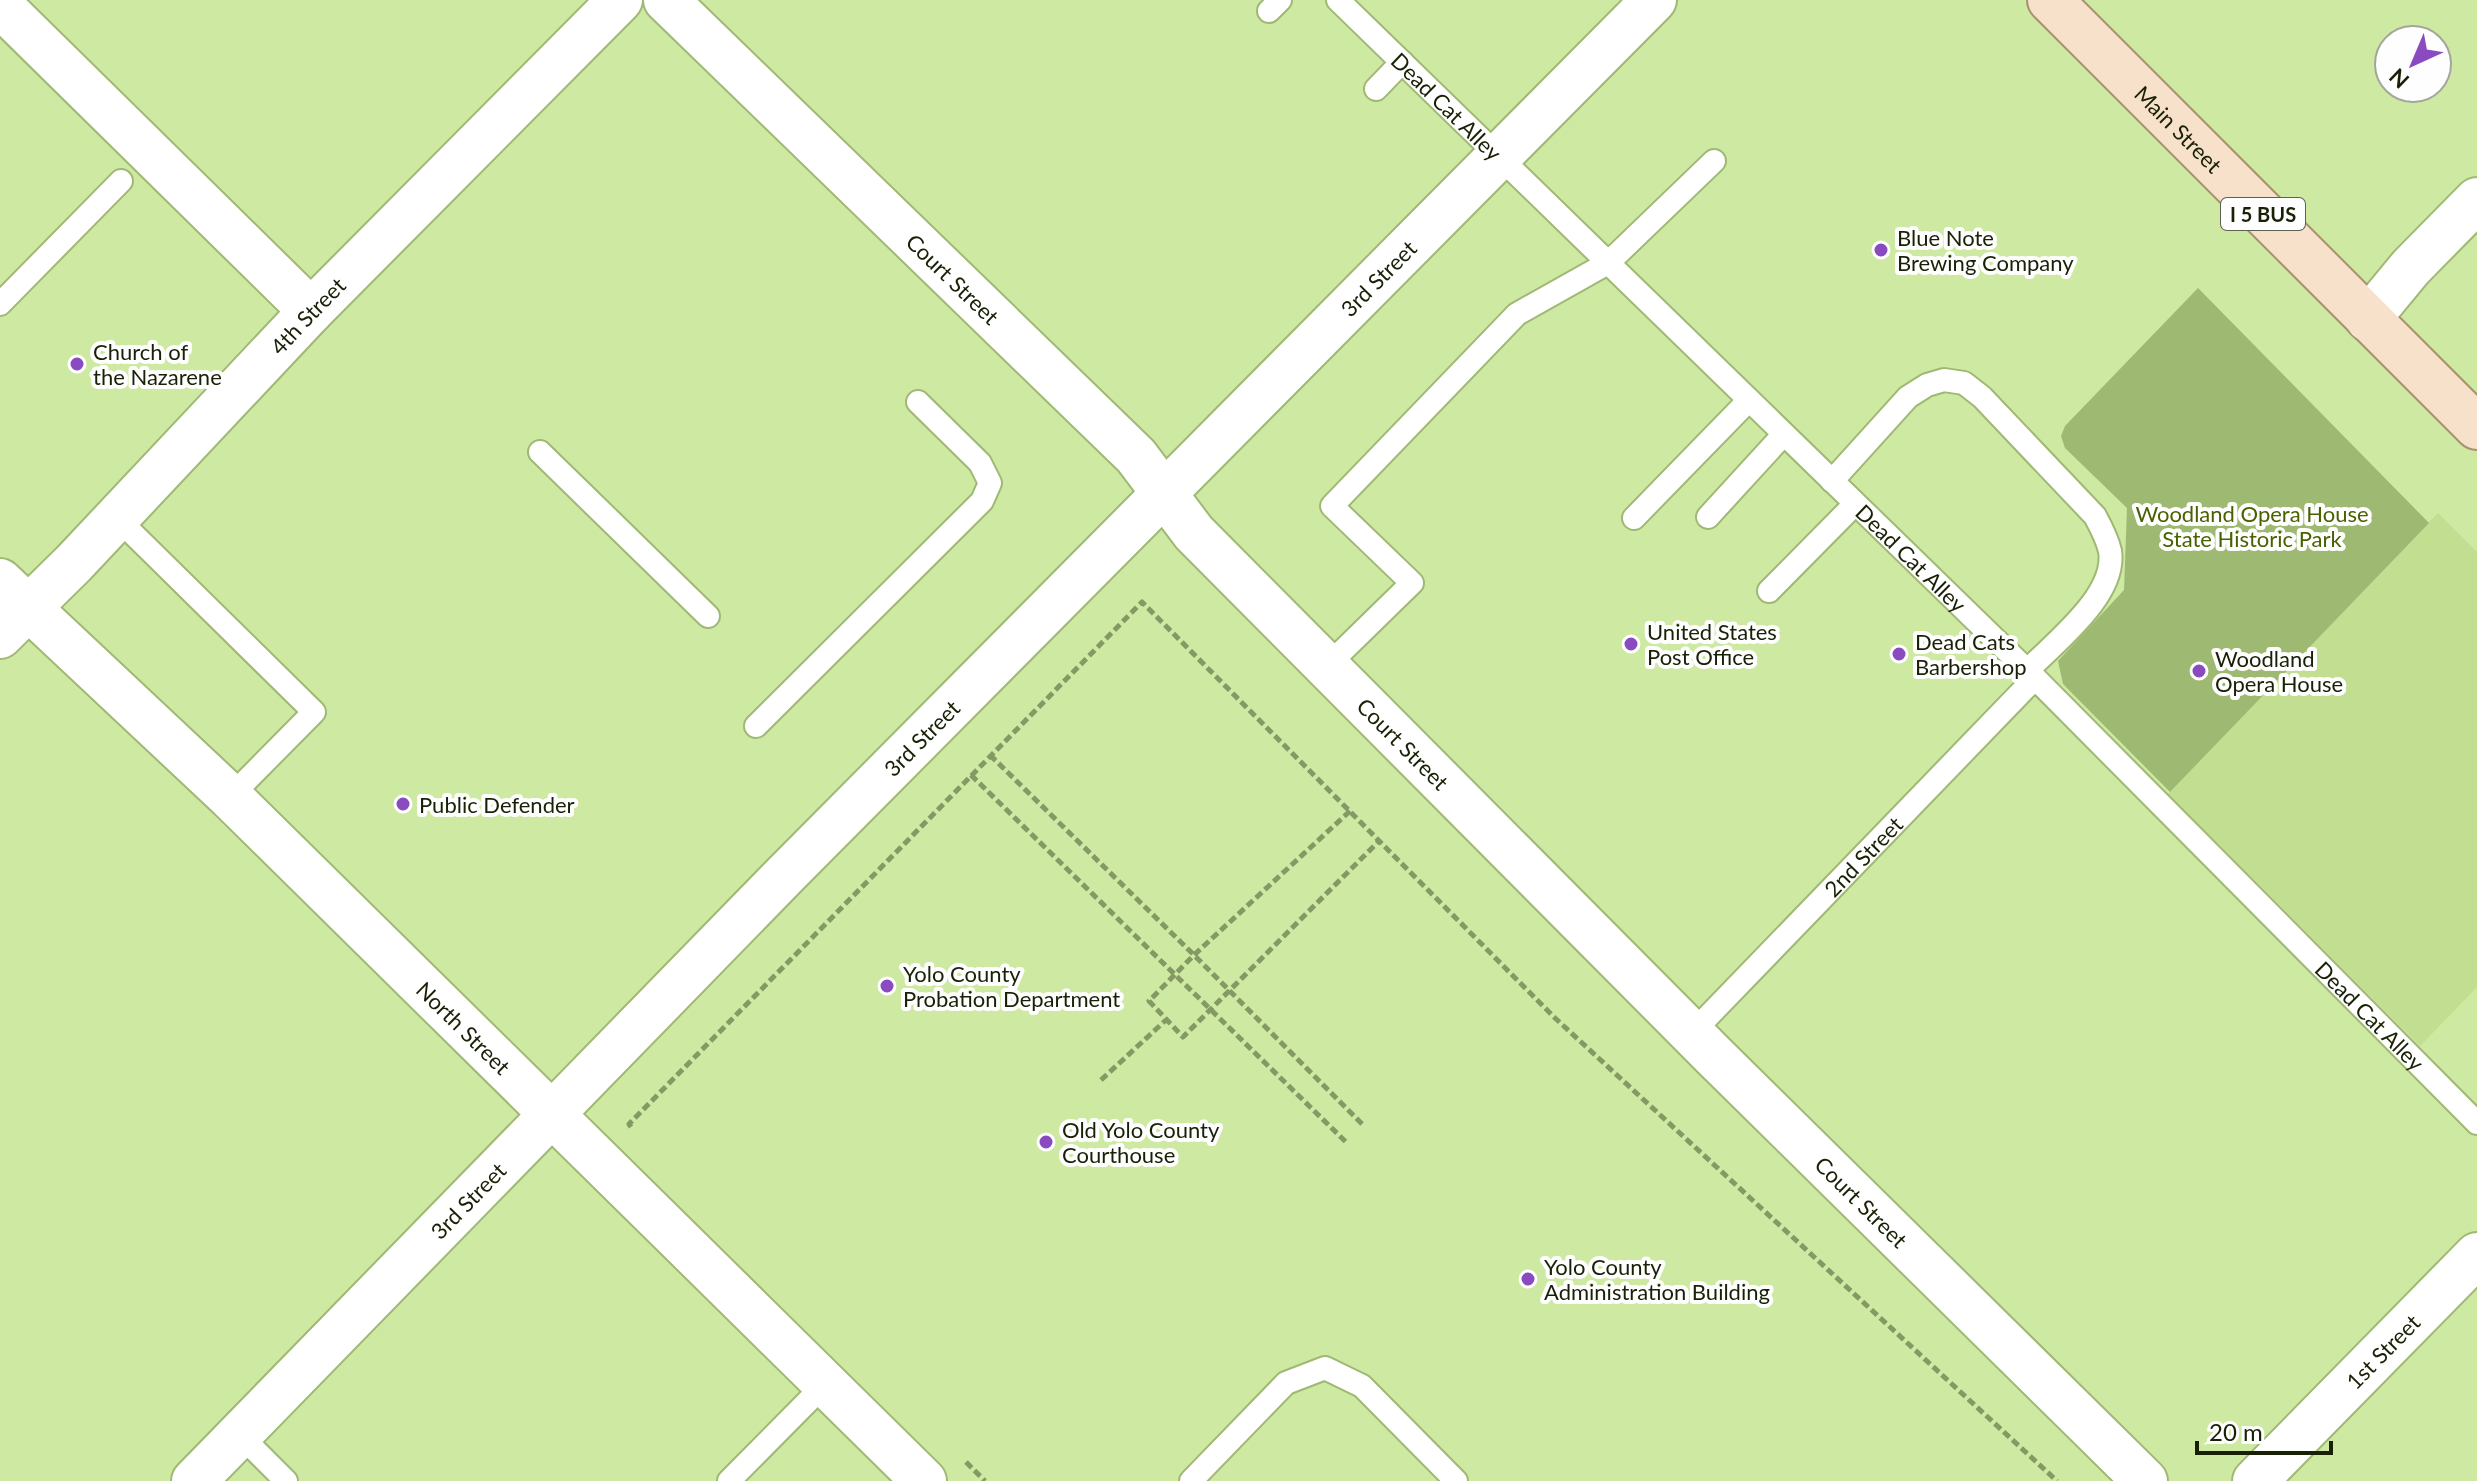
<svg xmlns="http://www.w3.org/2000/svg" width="2477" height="1481" font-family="Lato,sans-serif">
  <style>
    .built { fill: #c1de91 }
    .green { fill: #9eb971 }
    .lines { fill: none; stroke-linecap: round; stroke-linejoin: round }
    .service-casing { stroke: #9fb974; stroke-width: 26 }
    .minor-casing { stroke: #9fb974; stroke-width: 48 }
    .tertiary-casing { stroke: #9fb974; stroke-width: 48 }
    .primary-casing { stroke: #a7916f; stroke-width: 48 }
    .path { stroke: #859964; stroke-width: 5; stroke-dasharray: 8 4; stroke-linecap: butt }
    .service { stroke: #fff; stroke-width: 22 }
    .minor { stroke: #fff; stroke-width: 44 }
    .tertiary { stroke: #fff; stroke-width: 44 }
    .primary { stroke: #f8e1cb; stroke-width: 44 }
    .poi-dot { fill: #8a4bc1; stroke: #fefefe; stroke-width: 3 }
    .labels { text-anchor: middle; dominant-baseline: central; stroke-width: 8; stroke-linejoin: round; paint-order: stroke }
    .shield { fill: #fefefe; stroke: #5d6350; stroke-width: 2 }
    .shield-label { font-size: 20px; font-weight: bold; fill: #182106 }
    .street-label { font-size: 22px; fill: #182106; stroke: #fefefe }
    .poi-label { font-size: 22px; fill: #182106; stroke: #fefefe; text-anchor: start }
    .park-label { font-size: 22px; fill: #486200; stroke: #fefefe }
  </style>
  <rect width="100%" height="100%" fill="#cde9a2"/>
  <polygon class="built" points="2438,513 2477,552 2477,987 2420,1046 2168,794"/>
  <polygon class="green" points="2198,288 2429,523 2170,792 2063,684 2058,661 2124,590 2127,508 2065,448 2061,436 2065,426"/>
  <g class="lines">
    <defs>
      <g id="service">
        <path id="s1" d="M1338,0l697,678 442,445"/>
        <polyline points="1269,11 1280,0"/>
        <polyline points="1376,89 1402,62"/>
        <polyline points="0,304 121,181"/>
        <polyline points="540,452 708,616"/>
        <path d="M1832,481l76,-84 19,-12 17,-5 20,3 18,14 113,119c6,11 12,22 15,35 7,44 -55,91 -83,120"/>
        <polyline points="1708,517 1784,434"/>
        <polyline points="117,518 314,712 230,797"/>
        <polyline points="1634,518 1749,400"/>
        <polyline points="1769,591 1855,504"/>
        <polyline points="1327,666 1412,583 1332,506 1517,314 1608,263 1714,161"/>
        <polyline points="756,726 982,501 990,483 980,463 918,402"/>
        <path id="s2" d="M1692,1033l343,-355"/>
        <polyline points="240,1435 286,1481"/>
        <polyline points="729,1481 825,1384"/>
        <polyline points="1191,1481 1286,1383 1325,1368 1362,1386 1456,1481"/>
      </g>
      <g id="minor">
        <polyline points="0,5 311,311"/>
        <polyline points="2368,319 2411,267 2477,200"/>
        <path id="s3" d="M0,581l230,216 694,684"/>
        <path id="s4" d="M0,636l74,-73 237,-252 309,-311"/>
        <path id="s5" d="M194,1481l589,-604 871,-877"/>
        <path id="s6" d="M2255,1481l222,-226"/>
      </g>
      <g id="tertiary">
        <path id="s7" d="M666,0l470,456 58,77 520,523 431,425"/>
      </g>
      <g id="primary">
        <path id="s8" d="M2050,0l427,427"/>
      </g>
    </defs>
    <use href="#service" class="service-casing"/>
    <use href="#minor" class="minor-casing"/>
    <use href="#tertiary" class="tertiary-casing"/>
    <use href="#primary" class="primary-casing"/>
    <g class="path">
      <polyline points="990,755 1194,955 1364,1126"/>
      <polyline points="971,775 1348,1144"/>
      <polyline points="1350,811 1194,955 1149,1001 1183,1037 1380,840"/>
      <polyline points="1101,1080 1166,1020"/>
      <polyline points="631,1127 629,1124 1142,602 1555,1018 2057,1481"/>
      <polyline points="966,1462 985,1481"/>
    </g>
    <use href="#service" class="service"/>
    <use href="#minor" class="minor"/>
    <use href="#tertiary" class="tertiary"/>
    <use href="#primary" class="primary"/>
  </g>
  <g class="poi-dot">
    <circle cx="1881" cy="250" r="8"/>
    <circle cx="77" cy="364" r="8"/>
    <circle cx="1631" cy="644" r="8"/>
    <circle cx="1899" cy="654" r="8"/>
    <circle cx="2199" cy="671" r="8"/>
    <circle cx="403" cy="804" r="8"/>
    <circle cx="887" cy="986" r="8"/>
    <circle cx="1046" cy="1142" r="8"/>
    <circle cx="1528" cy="1279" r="8"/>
  </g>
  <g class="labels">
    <rect class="shield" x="2221" y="198" width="84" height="32" rx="6"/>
    <g class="shield-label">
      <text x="2263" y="214">I 5 BUS</text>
    </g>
    <g class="street-label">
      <text stroke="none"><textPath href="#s1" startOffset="152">Dead Cat Alley</textPath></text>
      <text stroke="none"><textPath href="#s8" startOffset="182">Main Street</textPath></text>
      <text stroke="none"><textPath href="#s7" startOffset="400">Court Street</textPath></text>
      <text stroke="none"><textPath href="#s5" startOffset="1688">3rd Street</textPath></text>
      <text stroke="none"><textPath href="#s4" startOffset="444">4th Street</textPath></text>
      <text stroke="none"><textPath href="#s1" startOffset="800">Dead Cat Alley</textPath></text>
      <text stroke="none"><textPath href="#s5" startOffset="1040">3rd Street</textPath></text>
      <text stroke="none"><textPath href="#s7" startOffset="1048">Court Street</textPath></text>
      <text stroke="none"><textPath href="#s2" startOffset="246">2nd Street</textPath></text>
      <text stroke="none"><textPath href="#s1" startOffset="1448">Dead Cat Alley</textPath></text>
      <text stroke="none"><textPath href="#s3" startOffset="644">North Street</textPath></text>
      <text stroke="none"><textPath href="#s5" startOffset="392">3rd Street</textPath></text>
      <text stroke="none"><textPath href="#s7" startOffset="1696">Court Street</textPath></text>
      <text stroke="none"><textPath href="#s6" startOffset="182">1st Street</textPath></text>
    </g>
    <g class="poi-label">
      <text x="1897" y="237">Blue Note<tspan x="1897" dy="25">Brewing Company</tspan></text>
      <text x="93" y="351">Church of<tspan x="93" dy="25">the Nazarene</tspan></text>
      <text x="1647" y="631">United States<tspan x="1647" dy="25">Post Office</tspan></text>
      <text x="1915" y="641">Dead Cats<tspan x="1915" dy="25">Barbershop</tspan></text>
      <text x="2215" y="658">Woodland<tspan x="2215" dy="25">Opera House</tspan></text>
      <text x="419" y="804">Public Defender</text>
      <text x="903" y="973">Yolo County<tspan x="903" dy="25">Probation Department</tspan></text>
      <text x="1062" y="1129">Old Yolo County<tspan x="1062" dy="25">Courthouse</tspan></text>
      <text x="1544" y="1266">Yolo County<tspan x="1544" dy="25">Administration Building</tspan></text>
    </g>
    <g class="park-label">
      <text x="2252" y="513">Woodland Opera House<tspan x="2252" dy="25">State Historic Park</tspan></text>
    </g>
  </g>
  <g transform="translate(2413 64) rotate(224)"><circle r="38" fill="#fefefe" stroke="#a2a69b" stroke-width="2"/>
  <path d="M0-6L14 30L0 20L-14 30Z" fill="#8a4bc1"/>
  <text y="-12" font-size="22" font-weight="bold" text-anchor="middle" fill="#182106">N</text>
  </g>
  <path d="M2197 1441v12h134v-12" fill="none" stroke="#182106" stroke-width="4"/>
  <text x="2209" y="1441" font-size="24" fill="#182106" stroke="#fefefe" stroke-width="6" paint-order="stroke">20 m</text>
</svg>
